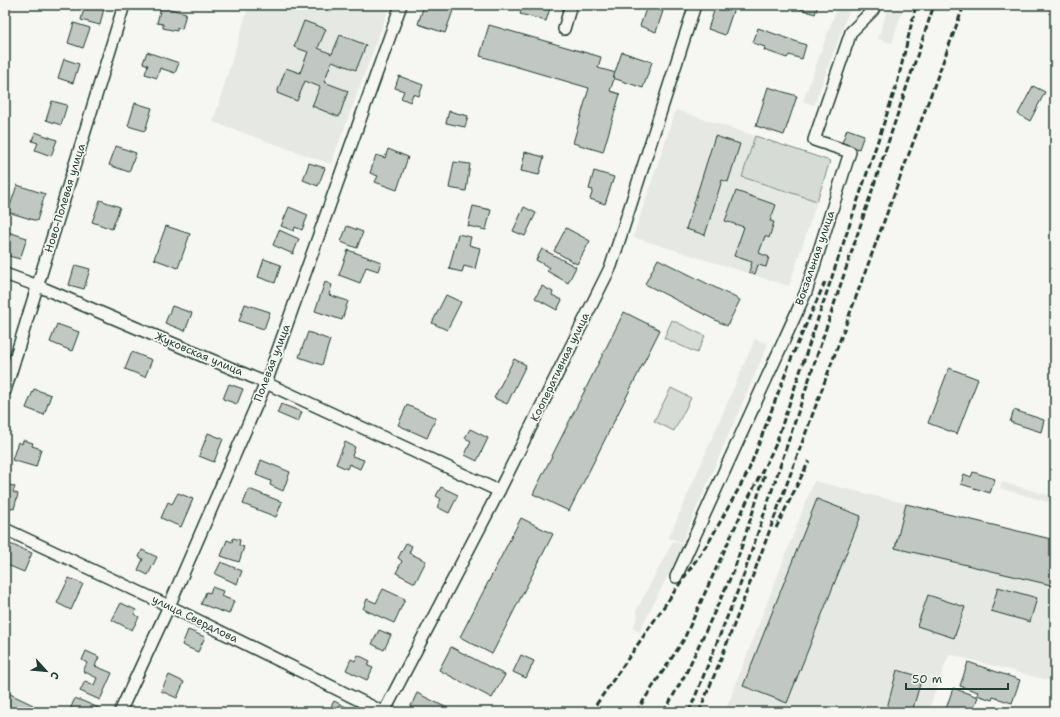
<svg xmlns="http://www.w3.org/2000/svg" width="1060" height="717" font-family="'Shantell Sans',sans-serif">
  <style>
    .built { fill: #e6e8e4 }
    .green { fill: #d6dbd6; stroke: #7a8c85 }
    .building { fill: #c1c8c3; stroke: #1f3d34 }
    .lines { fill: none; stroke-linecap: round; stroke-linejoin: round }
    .minor-casing { stroke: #1f3d34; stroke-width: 14 }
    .minor { stroke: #f6f6f2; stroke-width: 11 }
    .rail { stroke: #1f3d34; stroke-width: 3; stroke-dasharray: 6 3; stroke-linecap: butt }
    .labels { text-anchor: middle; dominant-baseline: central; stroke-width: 3.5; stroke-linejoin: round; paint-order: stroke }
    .street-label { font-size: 11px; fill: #1f3d34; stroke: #f6f6f2 }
  </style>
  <rect width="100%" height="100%" fill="#f6f6f2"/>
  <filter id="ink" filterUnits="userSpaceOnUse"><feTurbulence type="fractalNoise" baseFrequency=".025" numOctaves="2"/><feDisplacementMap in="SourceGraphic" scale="8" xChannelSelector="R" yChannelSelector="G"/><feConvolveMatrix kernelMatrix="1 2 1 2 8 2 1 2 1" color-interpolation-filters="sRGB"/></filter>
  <g filter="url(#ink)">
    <g class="built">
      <polygon points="249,5 390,5 331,164 213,122"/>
      <polygon points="838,5 851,6 814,105 803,101"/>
      <polygon points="889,5 904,5 892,43 878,39"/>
      <polygon points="676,110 755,136 742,177 817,201 789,286 633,237"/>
      <polygon points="755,339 768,344 682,542 669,538"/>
      <polygon points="814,481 1055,540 1055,682 949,654 928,712 725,712"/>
      <polygon points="1002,482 1055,497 1055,504 1000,488"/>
      <polygon points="673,541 687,546 684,552 680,551 639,632 633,628 638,615 636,611"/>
    </g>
    <g class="green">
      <polygon points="755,136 830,161 817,201 742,177"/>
      <polygon points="672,320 705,336 697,353 664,338"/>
      <polygon points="671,388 691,398 674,431 654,421"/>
    </g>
    <g class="building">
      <polygon points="85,5 91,5 104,8 100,25 81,20"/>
      <polygon points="424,5 455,5 445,33 418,24"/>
      <polygon points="523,5 551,5 546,21 520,14"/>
      <polygon points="596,5 617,5 616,10"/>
      <polygon points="716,5 735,5 725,35 708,29"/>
      <polygon points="789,5 818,5 815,14"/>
      <polygon points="647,6 663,11 656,32 640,26"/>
      <polygon points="161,7 186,13 182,29 177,28 177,31 163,28 163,24 157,23"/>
      <polygon points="304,21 326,29 318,48 332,54 340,35 366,45 356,70 332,61 324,82 348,91 339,117 312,106 320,87 305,81 297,101 277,93 286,68 300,73 308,52 294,47"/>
      <polygon points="74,23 90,28 83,48 68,43"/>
      <polygon points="489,25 601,57 598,68 616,73 610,91 620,94 603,152 573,143 589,88 480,56"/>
      <polygon points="758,28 806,45 802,59 789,55 787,58 764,50 765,47 753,43"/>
      <polygon points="147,52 179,63 175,73 160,68 157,78 145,74 148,65 143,63"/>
      <polygon points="622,52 652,62 643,88 613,78"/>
      <polygon points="64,59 79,64 73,83 58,78"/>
      <polygon points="399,76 423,85 419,96 413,94 410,102 401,98 404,91 395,88"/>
      <polygon points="1033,86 1045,92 1030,121 1018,114"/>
      <polygon points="768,87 797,96 784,135 756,126"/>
      <polygon points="52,101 67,105 61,125 46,120"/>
      <polygon points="135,103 152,108 145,131 128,126"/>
      <polygon points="449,111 468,116 465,127 446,123"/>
      <polygon points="847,129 864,135 859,149 842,143"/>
      <polygon points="35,132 57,140 51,156 35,150 38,143 32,141"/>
      <polygon points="715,136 740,144 728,182 722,180 705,235 686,229"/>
      <polygon points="116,146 136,153 129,172 109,165"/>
      <polygon points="388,149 408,157 397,190 375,182 378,176 370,173 376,155 385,158"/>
      <polygon points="525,152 544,157 539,175 521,171"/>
      <polygon points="454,162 470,164 466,191 449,188"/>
      <polygon points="309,163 325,168 318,186 303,180"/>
      <polygon points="594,171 614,177 605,204 590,199 593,190 589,189"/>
      <polygon points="17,185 45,194 37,221 8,212"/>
      <polygon points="736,191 776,205 770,221 774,222 769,238 765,236 759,253 769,257 766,267 758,265 755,274 749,272 752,262 734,256 744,227 725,221"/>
      <polygon points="100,200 120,207 112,229 92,222"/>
      <polygon points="473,206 491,210 486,230 468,226"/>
      <polygon points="289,207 308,215 302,230 295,227 294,231 281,226"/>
      <polygon points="524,207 536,213 525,236 513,231"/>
      <polygon points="166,226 190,234 178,268 154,259"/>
      <polygon points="347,226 363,232 357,248 341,242"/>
      <polygon points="566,228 590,241 577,264 554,251"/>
      <polygon points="279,230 299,239 293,254 273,245"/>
      <polygon points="5,231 27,238 20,259 5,255"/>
      <polygon points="458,234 471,237 469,245 480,248 475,269 464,266 462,272 449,269"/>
      <polygon points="542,249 576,267 568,283 547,271 550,268 536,260"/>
      <polygon points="348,250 381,262 378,271 366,267 360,283 339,275"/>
      <polygon points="264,259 281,265 275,283 258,277"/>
      <polygon points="658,259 740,300 727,326 645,284"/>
      <polygon points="75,265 90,269 84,289 69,285"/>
      <polygon points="325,282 332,285 329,295 348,301 342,320 315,311"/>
      <polygon points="542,286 553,292 552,295 562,300 557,310 535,298"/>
      <polygon points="446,295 461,302 447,330 432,323"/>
      <polygon points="245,304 270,312 264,329 239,321"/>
      <polygon points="172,306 192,313 185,331 165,323"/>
      <polygon points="624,312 660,330 569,511 533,494"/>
      <polygon points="57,324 79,332 72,351 50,342"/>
      <polygon points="308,332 330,340 322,365 299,357"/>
      <polygon points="132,352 152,360 145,377 125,369"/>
      <polygon points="514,359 526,365 507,404 494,398"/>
      <polygon points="949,368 978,379 957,434 928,423"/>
      <polygon points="1055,383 1055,403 1050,402"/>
      <polygon points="229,384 243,389 237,404 223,399"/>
      <polygon points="34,389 51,395 44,415 26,408"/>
      <polygon points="281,404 302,412 298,422 277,413"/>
      <polygon points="407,405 436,418 427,438 398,425"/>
      <polygon points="1014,410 1044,420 1041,432 1010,422"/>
      <polygon points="470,429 488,438 477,461 465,455 471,441 465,438"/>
      <polygon points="208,433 223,439 214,462 199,456"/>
      <polygon points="23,440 33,443 32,446 41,449 36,467 12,460 18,442 22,444"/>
      <polygon points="345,442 355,447 352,456 364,460 360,469 349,464 347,469 336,464"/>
      <polygon points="261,460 290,472 283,491 270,485 271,481 256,475"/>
      <polygon points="973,472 995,479 990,493 961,484 964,474 971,477"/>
      <polygon points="5,483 15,487 13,492 18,494 14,509 5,506"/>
      <polygon points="441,487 458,495 449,513 437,507 441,499 436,496"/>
      <polygon points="249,489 282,502 276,517 243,504"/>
      <polygon points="178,493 193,499 181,527 161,518 168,502 172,504"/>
      <polygon points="817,499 861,516 787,703 743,686"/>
      <polygon points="906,504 1055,540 1055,586 895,548"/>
      <polygon points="521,518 553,534 492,654 460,637"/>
      <polygon points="233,538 240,540 239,545 244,547 239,562 221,556 227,540 232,542"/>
      <polygon points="5,542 32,553 24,572 5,564"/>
      <polygon points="406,543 412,546 409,553 426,561 415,583 396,573 402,561 398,558"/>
      <polygon points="142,550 157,557 148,575 138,570 143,559 139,557"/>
      <polygon points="221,562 242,571 237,584 215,574"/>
      <polygon points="69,578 83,584 71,610 57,603"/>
      <polygon points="212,587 223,591 221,596 234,601 229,614 201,604 206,592 210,593"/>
      <polygon points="998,587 1037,598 1030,622 991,611"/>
      <polygon points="383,589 405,599 394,623 363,609 367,599 376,603"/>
      <polygon points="928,595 965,607 954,638 917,626"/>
      <polygon points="121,603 136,610 134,614 139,617 132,630 112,620"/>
      <polygon points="188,630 205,637 198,652 182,645"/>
      <polygon points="379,630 391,635 384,650 372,644"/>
      <polygon points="451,647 505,675 492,698 439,670"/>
      <polygon points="86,651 99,657 95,666 112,673 100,700 80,691 85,681 94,685 97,678 83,671 87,663 82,660"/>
      <polygon points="358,655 370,661 368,666 373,668 367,680 346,670 351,659 355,661"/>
      <polygon points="521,655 534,661 526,678 513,672"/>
      <polygon points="968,662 1020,680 1012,703 993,697 992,700 977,695 978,692 960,686"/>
      <polygon points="897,670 922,677 912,712 886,712"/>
      <polygon points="169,675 184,682 177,698 161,691"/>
      <polygon points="953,688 978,697 972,712 945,712"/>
      <polygon points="8,693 33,705 30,712 5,712 5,700"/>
      <polygon points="417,693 455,712 419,712 410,708"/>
      <polygon points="75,698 99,708 97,712 69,712"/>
      <polygon points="334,701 350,709 349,712 328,712"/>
    </g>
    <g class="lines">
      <defs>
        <g id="minor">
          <polyline points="564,29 571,5"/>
          <polyline points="5,274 38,286 266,383 499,491"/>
          <polyline points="5,391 124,5"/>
          <polyline points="5,529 169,606 383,712"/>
          <polyline points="676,577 806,292 850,152 814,140 851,32 873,10 875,5"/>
          <polyline points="120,712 169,606 266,383 401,5"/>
          <polyline points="384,712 499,491 611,266 695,5"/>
        </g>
      </defs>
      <use href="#minor" class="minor-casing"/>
      <use href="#minor" class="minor"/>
      <g class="rail">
        <polyline points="776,528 809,461"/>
        <polyline points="591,712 710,540 748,472 793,354 825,282"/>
        <polyline points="636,712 683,641 747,501 775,446 897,84 916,5"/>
        <polyline points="664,712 686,673 734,570 765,474"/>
        <polyline points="689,712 742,580 934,5"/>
        <polyline points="699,712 719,664 755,570 964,5"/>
      </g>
    </g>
  </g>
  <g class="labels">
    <g class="street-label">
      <text transform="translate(65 198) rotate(-73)">Ново-Полевая улица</text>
      <text transform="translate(815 258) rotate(-71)">Вокзальная улица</text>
      <text transform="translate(199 354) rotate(23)">Жуковская улица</text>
      <text transform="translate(272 363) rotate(-69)">Полевая улица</text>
      <text transform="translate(560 367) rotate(-64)">Кооперативная улица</text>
      <text transform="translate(195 619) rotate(26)">улица Свердлова</text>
    </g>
  </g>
  <rect width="1060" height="717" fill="none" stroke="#f6f6f2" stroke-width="20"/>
  <rect x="10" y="10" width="1040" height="697" fill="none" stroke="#1f3d34" stroke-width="1.5" filter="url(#ink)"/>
  <g transform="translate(46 671) rotate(117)" stroke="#f6f6f2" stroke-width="3" paint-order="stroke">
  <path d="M0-3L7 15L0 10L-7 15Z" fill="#1f3d34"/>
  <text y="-6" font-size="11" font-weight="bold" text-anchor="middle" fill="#1f3d34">С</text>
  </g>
  <path d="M906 683v6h102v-6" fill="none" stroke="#1f3d34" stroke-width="2"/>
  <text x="912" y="683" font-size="12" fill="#1f3d34" stroke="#f6f6f2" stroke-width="3" paint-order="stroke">50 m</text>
</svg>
